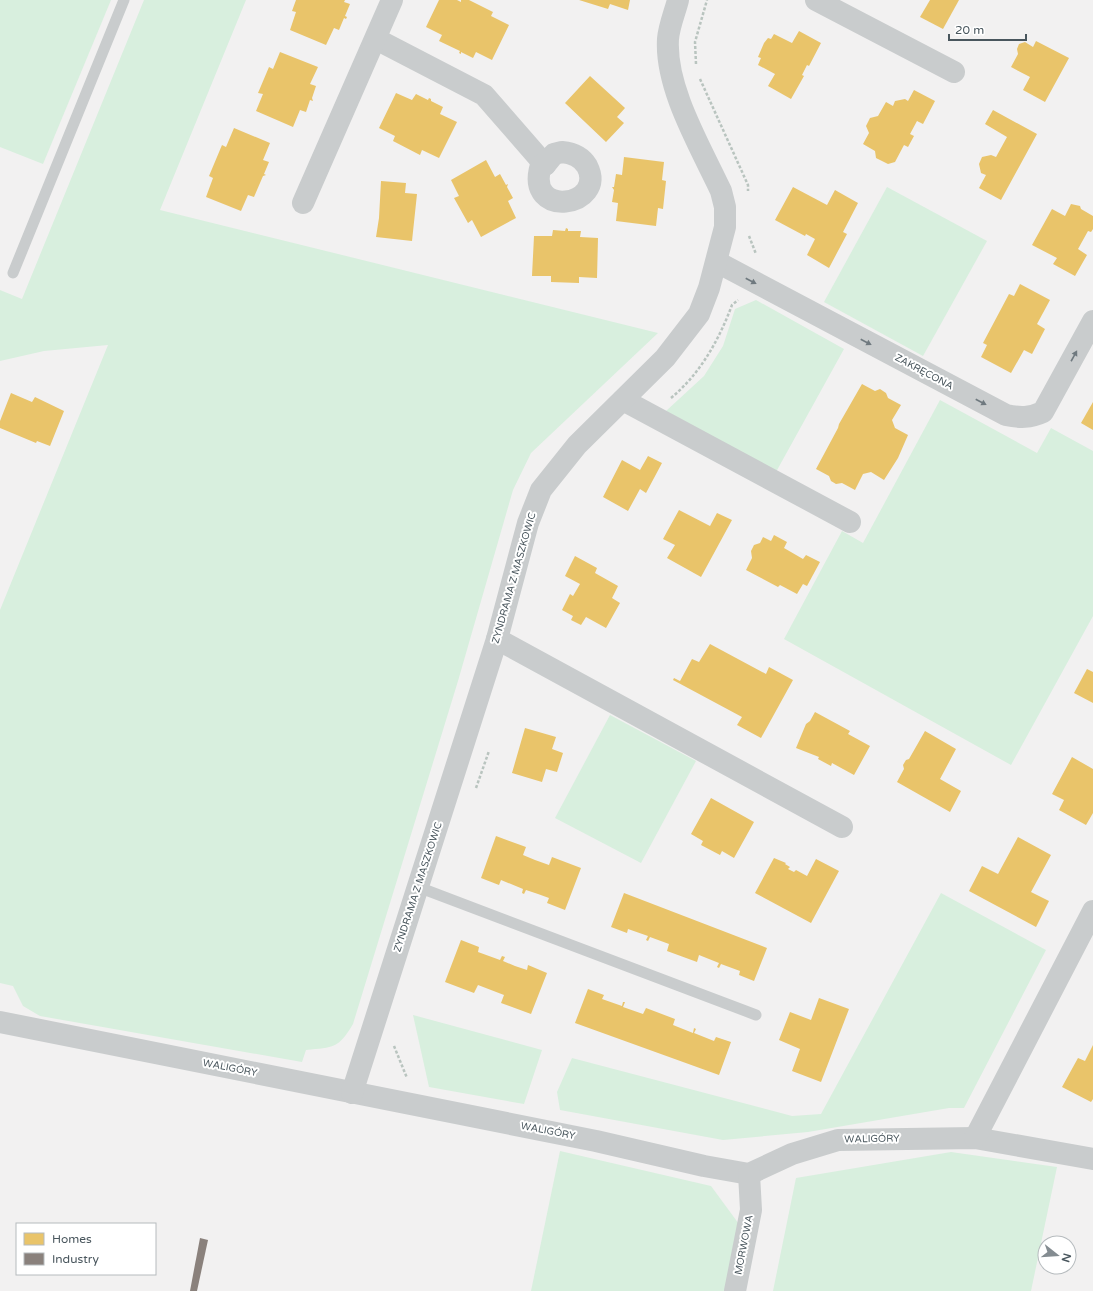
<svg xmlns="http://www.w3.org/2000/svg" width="1093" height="1291" font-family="'Varela Round',sans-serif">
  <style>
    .green { fill: #d8efde }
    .homes { fill: #e9c46a }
    .industry { fill: #8a817c }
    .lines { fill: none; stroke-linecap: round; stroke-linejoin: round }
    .path { stroke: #b9c4bf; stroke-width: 2.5; stroke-dasharray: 3 2; stroke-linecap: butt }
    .lane { stroke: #c9cccd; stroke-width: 11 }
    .street { stroke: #c9cccd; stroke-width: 22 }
    .oneway { fill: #6f797f }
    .labels { text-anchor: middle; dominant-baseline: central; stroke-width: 4; stroke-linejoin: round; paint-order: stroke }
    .street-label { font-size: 10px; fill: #49565d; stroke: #fff }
  </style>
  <rect width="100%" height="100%" fill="#f2f1f1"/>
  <g class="green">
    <polygon points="0,0 111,0 43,164 0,147"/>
    <path d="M144,0h102l-86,210 498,123 -127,120 -18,37 -55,191 -105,343c-15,25 -19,23 -47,26l-4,12 -262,-46 -17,-10 -10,-20 -13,-3v-373l108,-265 -64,6 -44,10v-71l22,9z"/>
    <polygon points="887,187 987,241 923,356 824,302"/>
    <polygon points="756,300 844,349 776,472 666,411 704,376 723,346 735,309"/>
    <polygon points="940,400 1037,453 1051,428 1093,451 1093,616 1011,765 784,639 842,531 863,543"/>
    <polygon points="610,715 696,761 641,863 555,818"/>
    <polygon points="941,893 1046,950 964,1108 949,1108 808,1132 723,1140 560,1110 557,1092 572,1058 792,1116 821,1114"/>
    <polygon points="413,1015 542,1050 524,1104 429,1087"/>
    <polygon points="560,1151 711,1186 747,1235 735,1291 531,1291"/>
    <polygon points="951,1152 1057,1167 1031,1291 773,1291 796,1178"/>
  </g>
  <g class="homes">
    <polygon points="296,0 345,0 344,2 350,4 345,16 347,17 346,19 344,18 339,30 334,28 326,45 290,30 296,12 292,11"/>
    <polygon points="439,0 457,0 461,2 461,0 469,0 493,12 491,16 509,25 492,60 476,52 473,58 461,52 461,54 459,53 460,51 439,41 442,35 426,27"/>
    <polygon points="579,0 630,0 628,10 610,4 608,9"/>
    <polygon points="930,0 959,0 943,29 920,17"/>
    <polygon points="799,31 821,43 809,66 807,65 802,75 804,76 791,99 768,86 775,74 758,65 761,58 758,57 764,43 768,38 771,39 774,34 792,43"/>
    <polygon points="1036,41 1069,58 1045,102 1023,90 1030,77 1011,67 1018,54 1017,49 1019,44 1025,42 1033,47"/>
    <polygon points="280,52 318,67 310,84 316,86 312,98 313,101 310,100 306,112 300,110 293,127 256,111 263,94 258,93 269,67 273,69"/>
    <polygon points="590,76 625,108 617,117 624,123 606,142 565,103"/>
    <polygon points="914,90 935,101 923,124 917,121 910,134 914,136 908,147 904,145 895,162 888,164 876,158 875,151 863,144 869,133 866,126 870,118 878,116 886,102 893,106 895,101 905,99 908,101"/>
    <polygon points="396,93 412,100 416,94 428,100 429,98 431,99 431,101 443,107 440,114 457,122 439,158 422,150 420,155 393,141 395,136 379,128"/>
    <polygon points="993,110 1037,134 1001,200 979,188 986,175 981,173 979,164 982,157 991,155 996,157 1007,137 985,124"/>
    <polygon points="234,128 270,143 263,160 269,162 264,174 266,175 263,176 254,197 248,195 241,211 206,197 213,178 209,176 222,145 226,147"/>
    <polygon points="624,157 664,162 662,180 666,181 663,209 658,208 656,226 616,221 618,203 612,202 614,190 612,187 614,187 616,174 622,175"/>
    <polygon points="486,160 495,177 500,174 506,185 508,184 507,187 513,198 508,201 516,218 481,237 472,220 468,223 454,198 459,196 451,180"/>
    <polygon points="381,181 406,183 405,193 417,194 412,241 376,237 379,218"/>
    <polygon points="793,187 827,205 835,190 858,203 843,232 847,234 829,268 807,255 815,239 806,234 805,236 775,220"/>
    <polygon points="1071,204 1080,206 1081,209 1093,216 1093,229 1091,232 1088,231 1078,249 1087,255 1075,276 1053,264 1057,258 1032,245 1052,209 1065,216"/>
    <polygon points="566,228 568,229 568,231 581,231 580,237 598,238 597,278 579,277 579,283 551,282 551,276 532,276 534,236 552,236 553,230 565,231"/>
    <polygon points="1020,284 1050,300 1037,324 1045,329 1032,354 1024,350 1011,373 981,357 987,345 983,343 1009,294 1014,296"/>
    <polygon points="862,384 875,391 880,389 886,393 888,398 901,405 892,420 895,428 908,435 898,458 884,480 871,472 863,474 855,490 842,483 836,484 831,481 829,476 816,469 838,428 839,424"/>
    <polygon points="11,393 32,402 35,397 64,411 50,446 37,441 36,443 0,428 0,421"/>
    <polygon points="1093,402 1093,430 1081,423"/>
    <polygon points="648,456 662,463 646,493 640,489 628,511 603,497 622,460 640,470"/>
    <polygon points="679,510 710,526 717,513 732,520 701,577 667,558 675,545 663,539"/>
    <polygon points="774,535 787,542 784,548 803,559 806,555 820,562 807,586 803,584 797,594 780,585 778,587 746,570 752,558 751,551 754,545 760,543 763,537 771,541"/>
    <polygon points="575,556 597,568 595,573 618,586 612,598 620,603 606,628 586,617 581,625 571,620 573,616 562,610 570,594 573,596 580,584 565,576"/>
    <polygon points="710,644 766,674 769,667 793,680 761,738 737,725 742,717 673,680 674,678 680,681 692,659 699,662"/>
    <polygon points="1087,669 1093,672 1093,703 1074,693"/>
    <polygon points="815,712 850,731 848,734 870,746 854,775 832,763 831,766 818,759 819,757 796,748 806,724 810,721"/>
    <polygon points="525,728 556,737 552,749 563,753 557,772 546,769 542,782 512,773"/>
    <polygon points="925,731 956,749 940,779 961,791 950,812 897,782 904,769 903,765 906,760 909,759"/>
    <polygon points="1072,757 1093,769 1093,813 1086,825 1059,810 1064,800 1052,794"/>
    <polygon points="711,798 754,822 734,858 722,851 720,855 701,845 703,841 691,834"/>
    <polygon points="496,836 526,847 523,855 535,860 549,865 552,857 581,868 565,910 547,903 549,898 538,894 526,890 524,894 522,893 523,889 501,880 499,885 481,878"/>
    <polygon points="1018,837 1051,855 1031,892 1049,901 1036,927 969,891 982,866 998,874"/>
    <polygon points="774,858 786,863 785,864 790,867 788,869 794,872 796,870 807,876 816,859 839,871 811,923 755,893"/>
    <polygon points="624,893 767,948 754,981 739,975 740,971 721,964 719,968 717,967 719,963 699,955 697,962 667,951 669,944 650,937 648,941 646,940 648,936 628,929 627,933 611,927"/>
    <polygon points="461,940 479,947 478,952 500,960 502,956 505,957 503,961 515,966 527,970 528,965 547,973 531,1014 501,1003 504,995 478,985 474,993 445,982"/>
    <polygon points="588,989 604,995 602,999 622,1006 623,1002 625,1002 623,1007 643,1014 646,1008 675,1019 673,1025 693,1033 694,1028 696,1029 694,1033 714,1041 716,1037 731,1042 719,1075 575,1023"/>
    <polygon points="819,998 849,1009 821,1082 792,1071 800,1049 779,1040 790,1012 811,1020"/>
    <polygon points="1093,1045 1093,1099 1091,1102 1062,1087 1078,1058 1085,1061"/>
  </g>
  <polygon class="industry" points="200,1238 208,1240 197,1291 190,1291"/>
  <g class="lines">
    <g class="path">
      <polyline points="696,64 695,42 707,0"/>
      <polyline points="700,79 748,185 748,191"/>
      <polyline points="749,236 756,254"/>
      <path d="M671,398c29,-24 48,-58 61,-93l6,-5"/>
      <polyline points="476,788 489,751"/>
      <polyline points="394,1046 407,1078"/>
    </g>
    <g class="lane">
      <polyline points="13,273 124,0"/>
      <polyline points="418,887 756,1015"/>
    </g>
    <g class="street">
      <polyline points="816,0 954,72"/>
      <polyline points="376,39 484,95 545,165"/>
      <path d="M562,152c10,1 19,4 25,14 21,41 -63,54 -46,-1h4l9,-11z"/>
      <polyline points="303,203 392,0"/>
      <path d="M717,262l289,153c14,3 24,3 37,-3l50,-91"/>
      <polyline points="623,400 850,522"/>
      <polyline points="497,639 842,827"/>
      <polyline points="0,1022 596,1141 704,1166 749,1174 792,1154 838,1140 975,1138 1093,1159"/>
      <path d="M352,1093l145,-454 31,-116 13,-33 36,-45 88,-87 34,-44 10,-26 16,-61v-20l-4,-16c-21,-45 -56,-103 -53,-152 1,-13 7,-27 10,-39"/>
      <polyline points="975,1138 1093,911"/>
      <polyline points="735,1291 751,1210 749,1174"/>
    </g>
  </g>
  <defs><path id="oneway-solid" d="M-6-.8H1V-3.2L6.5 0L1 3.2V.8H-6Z"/></defs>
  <g class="oneway">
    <use href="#oneway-solid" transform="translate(751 281) rotate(28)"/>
    <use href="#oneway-solid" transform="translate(866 342) rotate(28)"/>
    <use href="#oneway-solid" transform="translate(1074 356) rotate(-61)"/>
    <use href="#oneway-solid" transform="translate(981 402) rotate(28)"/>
  </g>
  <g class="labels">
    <g class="street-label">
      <text transform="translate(924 372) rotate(28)">ZAKRĘCONA</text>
      <text transform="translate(514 578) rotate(-74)">ZYNDRAMA Z MASZKOWIC</text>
      <text transform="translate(418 887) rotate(-72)">ZYNDRAMA Z MASZKOWIC</text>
      <text transform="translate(230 1068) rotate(11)">WALIGÓRY</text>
      <text transform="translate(548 1131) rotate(11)">WALIGÓRY</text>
      <text transform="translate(872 1139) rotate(-1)">WALIGÓRY</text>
      <text transform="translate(744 1245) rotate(-79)">MORWOWA</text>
    </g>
  </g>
  <rect x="16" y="1223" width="140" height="52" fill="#ffffff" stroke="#b6bbbe"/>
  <rect x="24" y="1233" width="20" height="12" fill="#e9c46a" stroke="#b6bbbe"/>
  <text x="52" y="1243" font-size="12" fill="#49565d">Homes</text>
  <rect x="24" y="1253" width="20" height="12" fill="#8a817c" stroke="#b6bbbe"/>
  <text x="52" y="1263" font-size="12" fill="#49565d">Industry</text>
  <g transform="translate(1057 1255) rotate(107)"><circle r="19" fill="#ffffff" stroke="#b6bbbe"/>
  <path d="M0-3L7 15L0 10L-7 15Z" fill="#848c91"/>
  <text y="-6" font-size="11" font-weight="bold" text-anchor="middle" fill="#49565d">N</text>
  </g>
  <path d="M949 34v6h77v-6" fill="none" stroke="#49565d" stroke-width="2"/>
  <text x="955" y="34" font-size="12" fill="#49565d" stroke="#ffffff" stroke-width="3" paint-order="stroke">20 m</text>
</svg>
